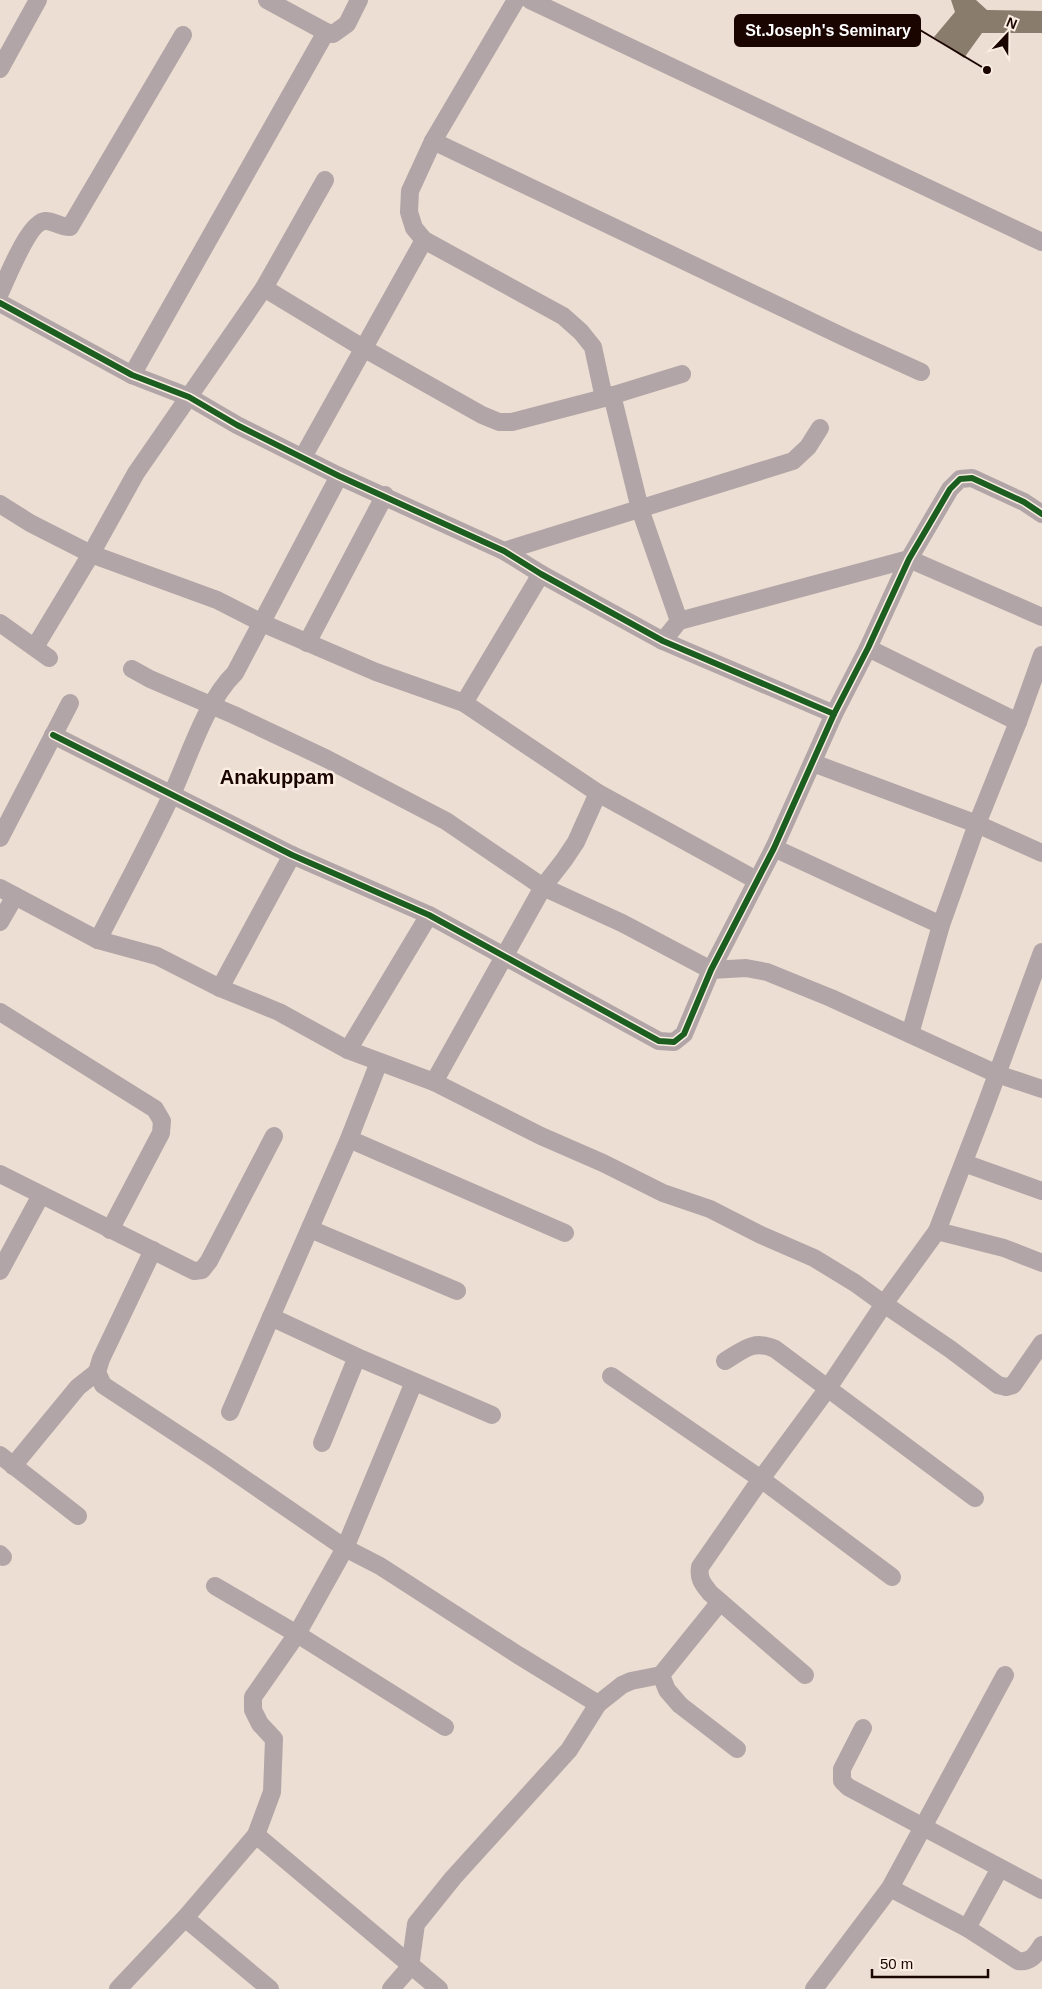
<svg xmlns="http://www.w3.org/2000/svg" width="1042" height="1989" font-family="Helvetica,sans-serif">
  <style>
    .building { fill: #8a7c6d }
    .lines { fill: none; stroke-linecap: round; stroke-linejoin: round }
    .minor { stroke: #b2a5a7; stroke-width: 18 }
    .cycleway-casing { stroke: #faede2; stroke-width: 9 }
    .cycleway { stroke: #1b5e20; stroke-width: 6 }
    .labels { text-anchor: middle; dominant-baseline: central; stroke-width: 5; stroke-linejoin: round; paint-order: stroke }
    .district-label { font-size: 20px; font-weight: bold; fill: #1a0500; stroke: #faede2 }
    .leader { fill: none; stroke: #1a0500; stroke-width: 2 }
    .callout-dot { fill: #1a0500; stroke: #faede2; stroke-width: 2 }
    .callout { fill: #1a0500; stroke: #1a0500; stroke-width: 2 }
    .callout-label { font-size: 16px; text-anchor: middle; font-weight: bold; fill: #fff }
  </style>
  <rect width="100%" height="100%" fill="#ecded2"/>
  <polygon class="building" points="951,0 976,0 987,10 1042,11 1042,33 982,33 964,58 934,37 955,12"/>
  <g class="lines">
    <g class="minor">
      <polyline points="267,0 326,32 333,34 347,24 359,0"/>
      <polyline points="516,0 433,141 410,191 409,212 414,228 424,240 563,316 581,332 593,347 604,398"/>
      <polyline points="530,0 1042,242"/>
      <polyline points="0,69 38,0"/>
      <polyline points="433,141 848,339 921,372"/>
      <polyline points="264,288 363,348 482,415 499,422 512,422 604,398 682,374"/>
      <path d="M0,293c7,-15 29,-71 45,-72 7,-1 14,6 25,6l113,-192"/>
      <polyline points="0,303 132,375 189,397 237,425 339,476 504,551 541,574 663,641 834,714"/>
      <polyline points="132,375 326,32"/>
      <polyline points="612,395 640,509 679,621"/>
      <polyline points="303,457 424,240"/>
      <polyline points="0,504 30,523 91,554 217,600 262,623 376,672 464,703 598,793 756,880"/>
      <polyline points="504,551 793,461 808,447 820,428"/>
      <polyline points="0,623 49,658"/>
      <polyline points="663,641 679,621 909,559 1042,617"/>
      <polyline points="307,643 385,495"/>
      <polyline points="35,647 91,554 136,473 264,288 325,180"/>
      <polyline points="868,648 1018,722"/>
      <polyline points="132,669 150,679 234,715 327,759 446,821 543,887 622,923 711,970 746,968 767,972 831,998 997,1074 1042,1089"/>
      <polyline points="464,703 541,574"/>
      <polyline points="53,735 292,855 429,915 659,1041 674,1042 684,1034 711,970 774,848 834,714 868,648 909,559 950,489 960,479 972,478 1024,502 1042,514"/>
      <polyline points="813,763 977,824 1042,853"/>
      <polyline points="0,838 70,703"/>
      <polyline points="774,848 941,925"/>
      <polyline points="0,888 98,940 157,956 220,988 279,1012 348,1050 434,1082 541,1136 603,1163 663,1193 710,1209 761,1235 814,1258 855,1283 884,1304 937,1231 985,1107 1042,952"/>
      <polyline points="0,922 15,896"/>
      <path d="M98,940c25,-49 51,-97 74,-146 17,-37 34,-93 63,-121l104,-197"/>
      <polyline points="220,988 292,855"/>
      <polyline points="0,1012 155,1109 162,1121 161,1133 110,1230"/>
      <polyline points="910,1034 941,925 977,824 1018,722 1042,655"/>
      <polyline points="348,1050 429,915"/>
      <polyline points="379,1062 349,1139 271,1317 357,1357 492,1415"/>
      <polyline points="434,1082 543,887 564,860 576,842 598,793"/>
      <polyline points="349,1139 565,1233"/>
      <polyline points="964,1163 1042,1191"/>
      <polyline points="0,1174 194,1271 202,1270 209,1261 274,1136"/>
      <polyline points="310,1229 457,1291"/>
      <polyline points="937,1231 1004,1248 1042,1263"/>
      <polyline points="153,1250 101,1359 97,1372 103,1385 214,1458 345,1548 380,1566 518,1655 598,1704 622,1685 631,1681 661,1675"/>
      <polyline points="0,1271 41,1195"/>
      <path d="M725,1361c18,-11 29,-22 50,-12l200,149"/>
      <path d="M611,1376l150,103 -61,88c-2,12 3,17 10,26l95,82"/>
      <polyline points="230,1412 271,1317"/>
      <polyline points="322,1443 357,1357"/>
      <polyline points="0,1455 78,1516"/>
      <polyline points="13,1466 78,1387 97,1372"/>
      <polyline points="0,1554 3,1557"/>
      <polyline points="892,1577 761,1479 828,1388 884,1304 950,1349 998,1385 1006,1387 1013,1385 1042,1343"/>
      <polyline points="215,1586 297,1634 445,1727"/>
      <polyline points="720,1602 661,1675 667,1690 680,1705 737,1749"/>
      <polyline points="863,1728 842,1769 842,1781 848,1787 1042,1890"/>
      <polyline points="256,1835 439,1989"/>
      <path d="M890,1888l77,40 51,33c12,2 18,-6 24,-16"/>
      <polyline points="185,1918 270,1989"/>
      <polyline points="967,1928 1000,1868"/>
      <polyline points="118,1989 185,1918 256,1835 272,1792 274,1739 260,1724 253,1710 253,1697 297,1634 345,1548 414,1382"/>
      <polyline points="391,1989 410,1967 416,1924 453,1878 569,1750 598,1704"/>
      <polyline points="814,1989 890,1888 1005,1675"/>
    </g>
    <defs>
      <g id="cycleway">
        <polyline points="0,303 132,375 189,397 237,425 339,476 504,551 541,574 663,641 834,714"/>
        <polyline points="53,735 292,855 429,915 659,1041 674,1042 684,1034 711,970 774,848 834,714 868,648 909,559 950,489 960,479 972,478 1024,502 1042,514"/>
      </g>
    </defs>
    <use href="#cycleway" class="cycleway-casing"/>
    <use href="#cycleway" class="cycleway"/>
  </g>
  <g class="labels">
    <g class="district-label">
      <text x="277" y="777">Anakuppam</text>
    </g>
  </g>
  <path class="leader" d="M987 70L920 30"/>
  <circle class="callout-dot" cx="987" cy="70" r="5"/>
  <rect class="callout" x="735" y="15" width="185" height="31" rx="5"/>
  <g class="callout-label">
    <text x="828" y="36">St.Joseph's Seminary</text>
  </g>
  <g transform="translate(1007 35) rotate(22)" stroke="#faede2" stroke-width="4" paint-order="stroke">
  <path d="M0-4L9 19L0 12L-9 19Z" fill="#1a0500"/>
  <text y="-8" font-size="14" font-weight="bold" text-anchor="middle" fill="#1a0500">N</text>
  </g>
  <path d="M872 1969v8h116v-8" fill="none" stroke="#1a0500" stroke-width="2.5"/>
  <text x="880" y="1969" font-size="15" fill="#1a0500" stroke="#faede2" stroke-width="4" paint-order="stroke">50 m</text>
</svg>
